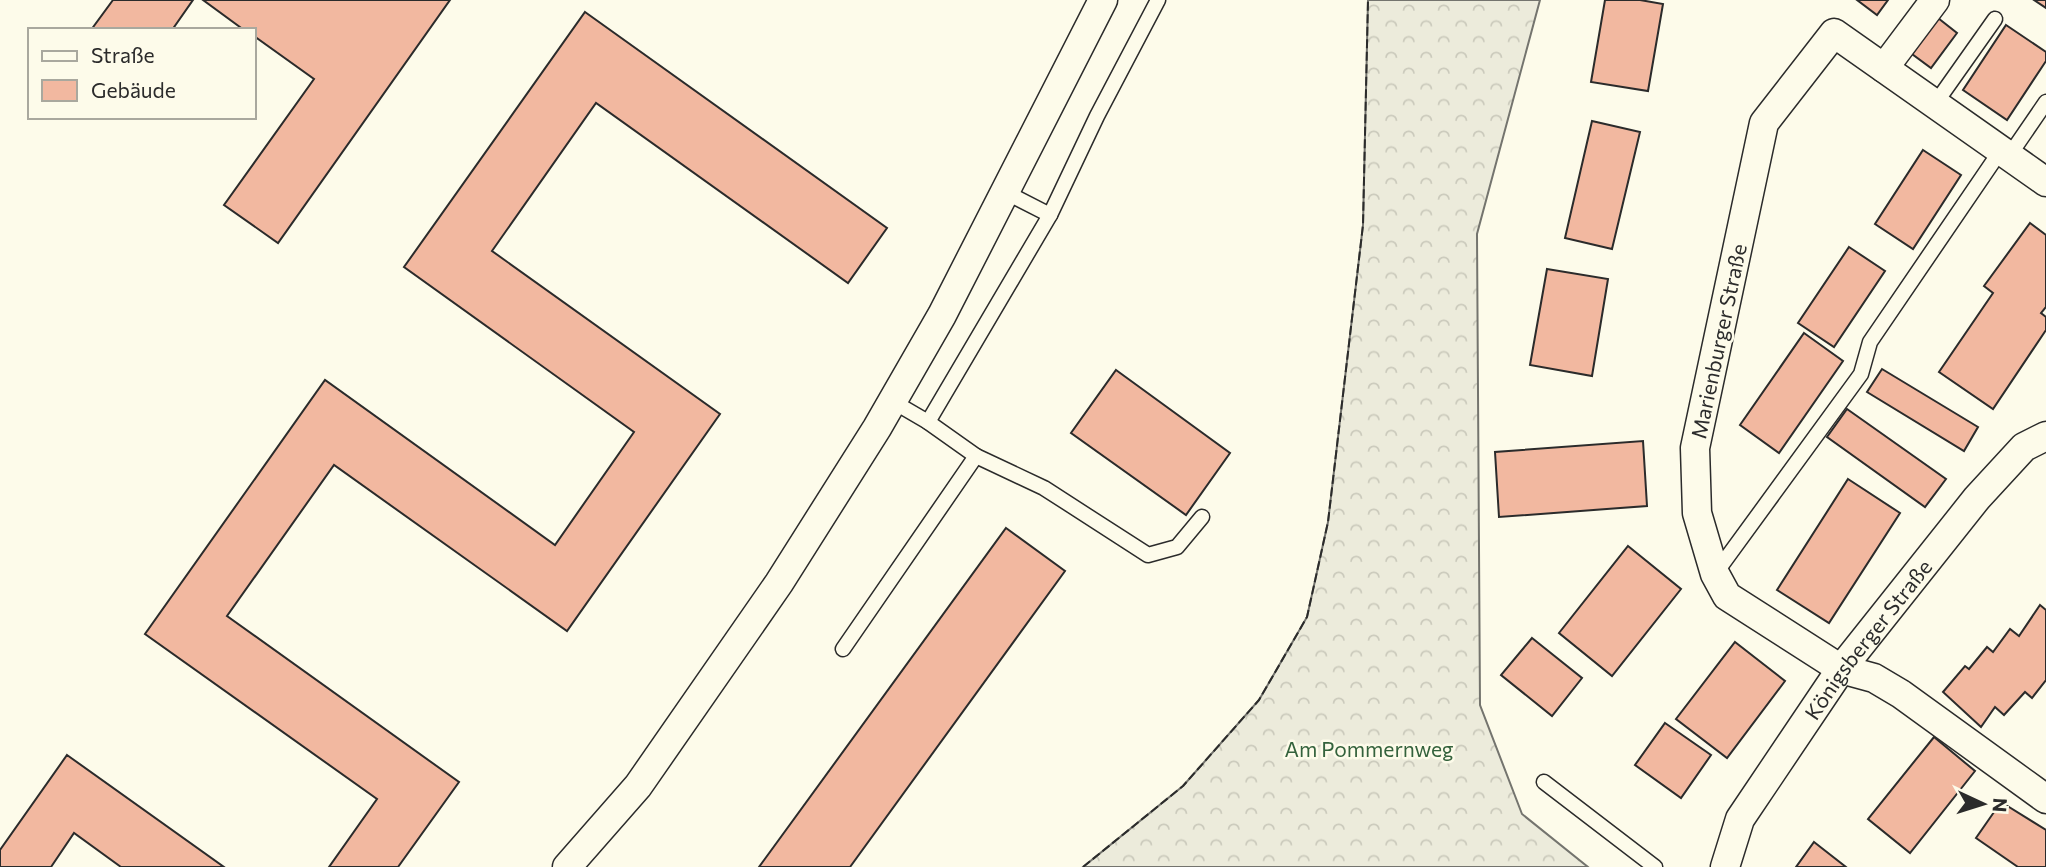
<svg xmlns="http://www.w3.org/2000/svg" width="2046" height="867" font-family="Commissioner,sans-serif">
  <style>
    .forest { fill: url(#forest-crowns); stroke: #74746e; stroke-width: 2 }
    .building { fill: #f2b8a0; stroke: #2b2b2b; stroke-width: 2 }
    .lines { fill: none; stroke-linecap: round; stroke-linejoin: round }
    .service-casing { stroke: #2b2b2b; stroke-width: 17 }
    .minor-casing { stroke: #2b2b2b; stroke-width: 31 }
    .service { stroke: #fdfbea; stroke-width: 14 }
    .minor { stroke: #fdfbea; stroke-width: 28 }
    .fence { stroke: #2b2b2b; stroke-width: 2; stroke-dasharray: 9 3.5; stroke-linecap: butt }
    .labels { text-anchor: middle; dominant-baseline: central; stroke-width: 5; stroke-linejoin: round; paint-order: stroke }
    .street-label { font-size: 21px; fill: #2b2b2b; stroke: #fdfbea }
    .park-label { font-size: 21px; fill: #34623c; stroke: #fdfbea }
  </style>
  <defs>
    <pattern id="forest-crowns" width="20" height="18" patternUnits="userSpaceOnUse" patternTransform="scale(1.75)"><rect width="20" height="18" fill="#ecebdb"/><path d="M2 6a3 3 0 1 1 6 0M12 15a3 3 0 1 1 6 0" fill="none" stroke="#cbcabc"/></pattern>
  </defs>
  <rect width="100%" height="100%" fill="#fdfbea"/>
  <polygon class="forest" points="1368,0 1540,0 1477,234 1480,705 1522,814 1588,867 1083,867 1183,786 1259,700 1307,617 1328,522 1363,225"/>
  <g class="building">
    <polygon points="113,0 193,0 172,30 91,30"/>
    <polygon points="203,0 450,0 278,243 224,205 314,79 254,36 254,30 244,30"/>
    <polygon points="1605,0 1640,0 1663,4 1648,91 1591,82"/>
    <polygon points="1857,0 1888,0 1877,15"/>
    <polygon points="2034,0 2046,0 2046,8"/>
    <polygon points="585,12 887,228 848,283 596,103 492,251 720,414 567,631 334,465 227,616 459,782 398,867 329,867 377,799 145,634 325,380 555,545 634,432 404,267"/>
    <polygon points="1938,18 1957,33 1931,68 1912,54"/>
    <polygon points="2006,25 2046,52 2046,61 2007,120 1963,90"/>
    <polygon points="1592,121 1640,132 1612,249 1565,238"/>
    <polygon points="1923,150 1961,175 1913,249 1875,224"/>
    <polygon points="2030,223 2046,235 2046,307 2041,313 2046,317 2046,330 1993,409 1939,372 1993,293 1984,286"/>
    <polygon points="1849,247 1885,271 1834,347 1798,323"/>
    <polygon points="1547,269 1608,279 1592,376 1530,365"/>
    <polygon points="1804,333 1843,361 1779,453 1740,425"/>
    <polygon points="1882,369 1978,427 1964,451 1867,392"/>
    <polygon points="1116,370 1230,453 1186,515 1071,433"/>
    <polygon points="1847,409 1946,479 1925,507 1827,437"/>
    <polygon points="1643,441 1647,506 1499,517 1495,452"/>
    <polygon points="1848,479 1900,513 1829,623 1777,590"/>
    <polygon points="1006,528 1065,571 850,867 759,867"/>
    <polygon points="1628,546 1681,589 1612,676 1559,633"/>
    <polygon points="2040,605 2046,610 2046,680 2032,698 2025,692 2004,715 1995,707 1981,727 1943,692 1965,666 1969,669 1987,647 1993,652 2010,629 2019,636"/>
    <polygon points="1532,638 1582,678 1552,716 1501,675"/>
    <polygon points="1735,642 1785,681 1727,758 1676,719"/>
    <polygon points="1665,723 1711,755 1681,798 1635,765"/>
    <polygon points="1934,737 1975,771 1910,853 1868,819"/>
    <polygon points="67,755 224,867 121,867 74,833 51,867 0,867 0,850"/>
    <polygon points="2001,802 2046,830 2046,867 2018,867 1976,838"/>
    <polygon points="1814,842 1846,867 1796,867"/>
  </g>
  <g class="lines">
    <defs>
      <g id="service">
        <polyline points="1935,104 1995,19"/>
        <polyline points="2009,156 2046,102"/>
        <polyline points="1005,192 1050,215"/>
        <polyline points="892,401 928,422 1050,215 1097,116 1158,0"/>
        <polyline points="976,456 1044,488 1148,555 1177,547 1202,517"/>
        <polyline points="1715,574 1861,374 1870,342 2001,150"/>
        <polyline points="843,649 976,456 928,422"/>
        <polyline points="1544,782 1655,867"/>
      </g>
      <g id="minor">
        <polyline points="1884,68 1935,0"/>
        <polyline points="2046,182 1834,33 1764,123 1695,448 1697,513 1715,574 1727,596 1841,669 1874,678 1901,694 2046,799"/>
        <polyline points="567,867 638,786 779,583 877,428 942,315 1103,0"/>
        <path id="s1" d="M1725,867l15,-48 101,-150 136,-171 47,-51 22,-11"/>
      </g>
    </defs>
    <use href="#service" class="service-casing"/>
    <use href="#minor" class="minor-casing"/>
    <use href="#service" class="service"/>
    <use href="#minor" class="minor"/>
    <polyline class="fence" points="1083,867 1183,786 1259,700 1307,617 1328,522 1363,225 1368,0"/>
  </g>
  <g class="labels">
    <g class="street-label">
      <text transform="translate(1718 341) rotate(-78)">Marienburger Straße</text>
      <text stroke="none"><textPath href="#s1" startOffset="271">Königsberger Straße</textPath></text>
    </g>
    <g class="park-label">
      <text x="1369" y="748">Am Pommernweg</text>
    </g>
  </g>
  <rect x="28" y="28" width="228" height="91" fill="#fdfbea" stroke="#a9a89e" stroke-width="2"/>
  <rect x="42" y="51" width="35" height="10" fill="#fdfbea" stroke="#a9a89e" stroke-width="2"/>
  <text x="91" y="63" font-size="21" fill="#2b2b2b">Straße</text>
  <rect x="42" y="80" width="35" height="21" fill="#f2b8a0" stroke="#a9a89e" stroke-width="2"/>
  <text x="91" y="98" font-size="21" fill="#2b2b2b">Gebäude</text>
  <g transform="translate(1983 804) rotate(94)" stroke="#fdfbea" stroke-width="5" paint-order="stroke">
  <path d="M0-5L12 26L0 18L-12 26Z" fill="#2b2b2b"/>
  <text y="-10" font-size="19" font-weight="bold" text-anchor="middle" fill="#2b2b2b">N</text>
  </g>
</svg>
